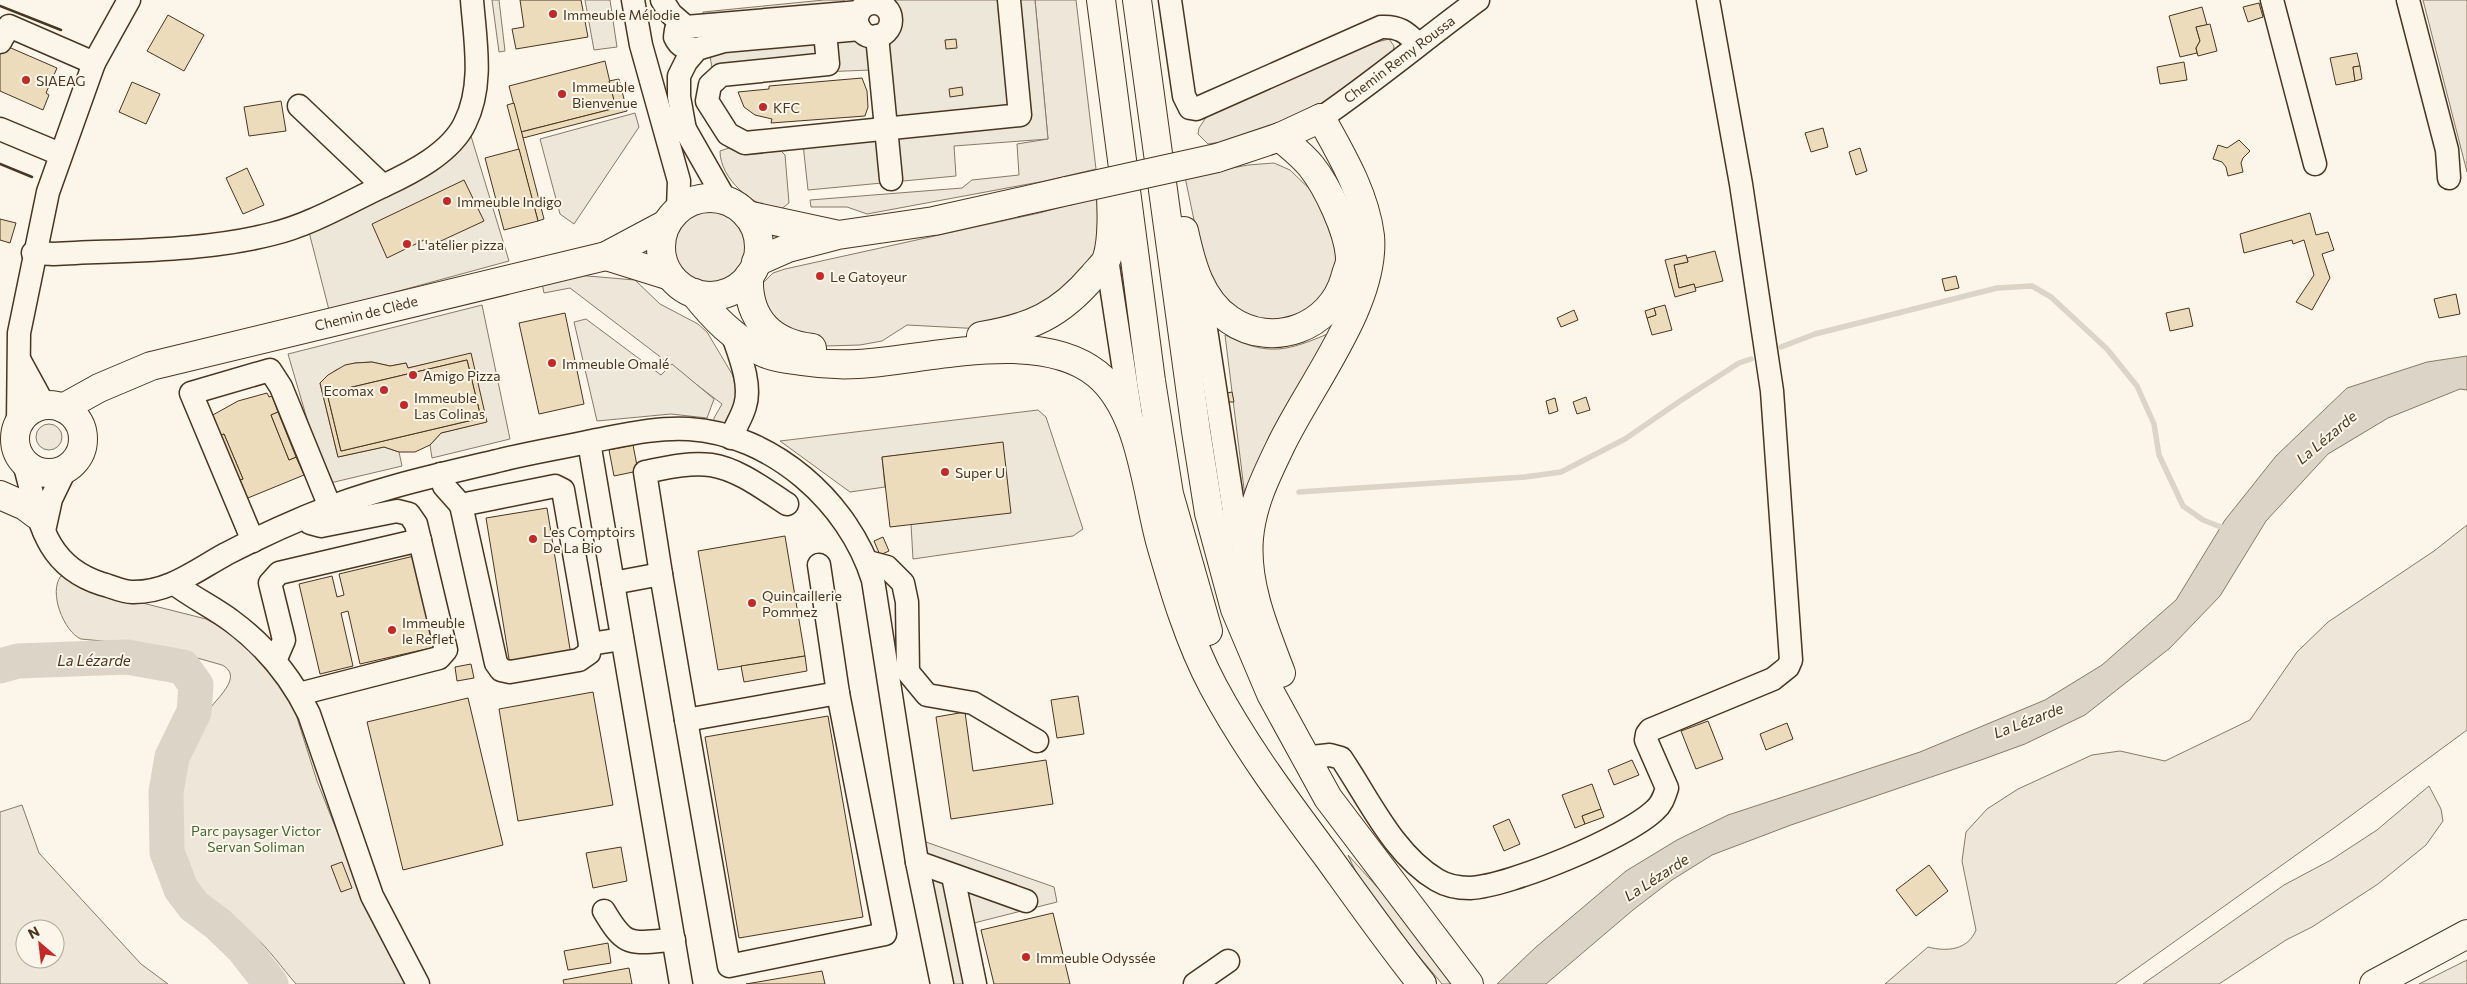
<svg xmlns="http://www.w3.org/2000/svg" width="2467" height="984" font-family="Commissioner,sans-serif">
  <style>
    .green { fill: #ede6d9; stroke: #887966; fill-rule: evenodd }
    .parking { fill: #ede7d9; stroke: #887966 }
    .water { fill: #dcd4c6; stroke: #887966 }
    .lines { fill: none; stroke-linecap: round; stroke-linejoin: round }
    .stream { stroke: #dcd4c6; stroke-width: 5.5 }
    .river { stroke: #dcd4c6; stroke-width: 35 }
    .building { fill: #ecdcbc; stroke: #4a3520; fill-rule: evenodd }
    .minor-casing { stroke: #4a3520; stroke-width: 25 }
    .major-casing { stroke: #4a3520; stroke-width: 30 }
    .highway-casing { stroke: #4a3520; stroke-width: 30 }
    .minor { stroke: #fbf6e9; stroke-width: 22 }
    .major { stroke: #fbf6e9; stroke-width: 28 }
    .highway { stroke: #fbf6e9; stroke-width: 28 }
    .major-bridge-casing { stroke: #4a3520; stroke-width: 30; stroke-linecap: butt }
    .major-bridge { stroke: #fbf6e9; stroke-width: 28 }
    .wall { stroke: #4a3520; stroke-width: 2.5 }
    .poi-dot { fill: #c62828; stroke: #fbf6e9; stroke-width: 2 }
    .labels { text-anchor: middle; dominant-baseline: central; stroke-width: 4; stroke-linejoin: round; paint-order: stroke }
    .poi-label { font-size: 14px; fill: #4a3520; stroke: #fbf6e9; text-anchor: start }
    .street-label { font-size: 14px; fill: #4a3520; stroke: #fbf6e9 }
    .park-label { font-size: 14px; fill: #436837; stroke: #fbf6e9 }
    .water-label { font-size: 15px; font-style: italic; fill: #4a3520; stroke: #fbf6e9 }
  </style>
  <rect width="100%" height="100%" fill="#fbf6e9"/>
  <g class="green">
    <polygon points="1035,0 1076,0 1096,169 1045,181 867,214 847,207 811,207 810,200 962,188 972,180 1019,175 1017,144 1048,139"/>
    <polygon points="2423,0 2467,0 2467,172"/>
    <path d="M1389,39l5,7 -1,7c-40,30 -98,75 -147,87 -12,3 -26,1 -38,4l-10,-10 1,-6 8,-12 166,-73z"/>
    <path d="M729,148l11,6 41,-3 4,4 4,48 -9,7c-27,-3 -60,-31 -60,-59z"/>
    <polygon points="1274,163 1290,170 1318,197 1335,238 1337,259 1335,275 1313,307 1296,316 1272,322 1231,311 1203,263 1185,177 1248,165"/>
    <polygon points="1103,196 1103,218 1091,267 1064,295 983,329 907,325 882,341 860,345 825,346 803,342 763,308 762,284 773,273 785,269 1039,213"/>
    <circle cx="709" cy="249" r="37"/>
    <polygon points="576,275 635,280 660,304 698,324 707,332 732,374 740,395 726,425 714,423 714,418 722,404 570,288 544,293 542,283"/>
    <path d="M1330,333l-35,60 -50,104 -20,-162c44,22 62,16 105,-2z"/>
    <circle cx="49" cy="437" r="13"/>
    <path d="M2467,525v205l-133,98 -219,156h-230l43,-37c19,5 40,3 48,-17l-14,-69 4,-29 21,-23 31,-20 74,-34 28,-4 45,10 85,-41 47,-68 31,-30 106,-71z"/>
    <path d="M61,576h4l26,14 115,29 26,14 38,35 24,40 23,73 58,146 30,57h-109c-14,-16 -27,-35 -43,-49 -15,-13 -35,-23 -49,-36 -30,-27 -31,-70 -27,-107 2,-28 15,-58 31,-81 6,-9 19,-20 22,-31 2,-7 -2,-12 -8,-15l-67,-19 -74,-7c-17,-7 -33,-47 -20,-63z"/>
    <polygon points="2429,786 2441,809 2443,821 2426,845 2378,884 2312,927 2286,940 2219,984 2143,984 2284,885 2331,860 2377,830"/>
    <path d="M22,805l17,48 102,111 27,20h-168v-172zM25,929h30v30h-30z"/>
    <path d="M1348,855l32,35 75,94h-13c-32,-40 -74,-81 -94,-129z"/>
    <polygon points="2467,960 2467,984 2419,984"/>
  </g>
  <g class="parking">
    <polygon points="492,0 499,0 505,51 499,52"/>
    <polygon points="585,0 610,0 617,47 594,50"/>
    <polygon points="824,0 844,0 846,24 859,40 868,46 890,43 899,32 894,9 887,0 1035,0 1048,139 954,146 956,176 808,190 803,144 878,136 871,70 820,72 819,57 712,68 703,12"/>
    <polygon points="635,113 639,127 574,224 560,214 540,139"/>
    <polygon points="471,136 509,261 329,310 309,232 417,182 445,163"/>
    <polygon points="482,305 510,439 432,458 430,445 441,433 486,422 470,354 408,368 406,363 390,366 372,362 355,363 336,370 320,383 338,457 384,447 399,452 402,466 326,484 288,354"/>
    <polygon points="586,319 661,375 672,364 714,399 707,418 671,414 597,421 574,322"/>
    <polygon points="1038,410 1046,417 1083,529 1073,536 913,559 911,524 1003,443 882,457 885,487 850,492 780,441"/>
    <polygon points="923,841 1054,887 1057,902 974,923 987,984 951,984"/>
  </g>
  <polygon class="water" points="2467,356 2467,390 2460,389 2388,418 2328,454 2266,521 2220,596 2170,648 2085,715 2025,744 1981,760 1791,825 1712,855 1672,880 1633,910 1546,984 1497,984 1536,947 1626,871 1677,840 1728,815 1920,752 2045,700 2102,665 2176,600 2225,520 2276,456 2347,388 2427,362"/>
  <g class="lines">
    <g class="stream">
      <polyline points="1781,347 1815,334 1997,288 2032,286 2051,297 2107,349 2137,386 2154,424 2159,455 2183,506 2203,520 2226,529"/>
      <polyline points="1299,492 1525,477 1561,472 1625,439 1680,401 1739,363 1751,359"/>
    </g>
    <polyline class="river" points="0,666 18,661 127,657 183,667 196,685 194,712 172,757 166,792 167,852 181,889 194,906 218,924 242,947 271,984"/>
  </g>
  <g class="building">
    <polygon points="520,0 581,0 588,37 516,49 512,29 524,27"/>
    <polygon points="2259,3 2263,17 2248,22 2243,7"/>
    <polygon points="2202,7 2207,25 2196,27 2200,41 2196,48 2197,53 2180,57 2169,16"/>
    <polygon points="168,15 204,35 184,71 147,51"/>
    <polygon points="2210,24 2217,51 2198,56 2196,48 2200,41 2196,27"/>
    <polygon points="956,39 957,48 946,49 945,40"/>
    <polygon points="4,45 57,68 46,93 49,95 43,110 0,91 0,54"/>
    <polygon points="2357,53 2360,66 2353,67 2355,81 2336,85 2330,58"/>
    <polygon points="605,61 616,108 521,132 509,86"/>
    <polygon points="2184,62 2187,80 2160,84 2157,67"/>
    <polygon points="2360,66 2362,79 2355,81 2353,67"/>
    <polygon points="862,78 867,91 868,107 865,116 771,123 772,119 755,115 744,107 738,92 769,89 769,86"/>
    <polygon points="619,79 627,111 523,138 521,132 616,108 609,81"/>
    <polygon points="132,82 160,94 146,124 119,112"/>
    <polygon points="962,87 963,95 950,97 949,89"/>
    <polygon points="281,101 286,131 249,136 244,107"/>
    <polygon points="514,103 544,219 538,221 507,105"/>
    <polygon points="1823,128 1828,147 1811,152 1805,133"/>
    <polygon points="2239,140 2250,151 2243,158 2241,163 2243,172 2228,176 2226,167 2222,162 2213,159 2218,145 2227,148"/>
    <polygon points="1860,148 1867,171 1856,175 1849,152"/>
    <polygon points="519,149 538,221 504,230 485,158"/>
    <polygon points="247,168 264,205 243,214 226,178"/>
    <polygon points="464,180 484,221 430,246 426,239 387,258 372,224"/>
    <polygon points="2310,213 2316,235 2328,232 2334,250 2322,254 2330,278 2312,310 2296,302 2314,275 2304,240 2293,244 2292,240 2244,253 2240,234"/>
    <polygon points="0,219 16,223 10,243 0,240"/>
    <polygon points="1715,251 1723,281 1695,288 1694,284 1679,288 1674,265 1688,262 1687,258"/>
    <polygon points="1686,255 1688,262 1674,265 1679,288 1694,284 1696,291 1675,297 1665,260"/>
    <polygon points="1956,276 1959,288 1945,291 1942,279"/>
    <polygon points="2456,294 2460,314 2439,318 2434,299"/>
    <polygon points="1665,305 1672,330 1652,335 1647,318 1656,315 1654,308"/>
    <polygon points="1654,308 1656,315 1647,318 1645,311"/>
    <polygon points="2189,308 2193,326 2170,331 2166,313"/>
    <polygon points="1574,310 1578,320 1561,327 1557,318"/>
    <polygon points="565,313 584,404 539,414 519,323"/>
    <path d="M471,353l16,69 -46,11 -11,12 -15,7h-16l-15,-5 -46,10 -18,-74 8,-8 17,-10 10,-2 17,-1 18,4 16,-3 2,5zM467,360l14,58 -140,33 -14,-58z"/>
    <polygon points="467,360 481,418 341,451 327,393"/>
    <polygon points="1232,392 1234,402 1228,402 1227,393"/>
    <polygon points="267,393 269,397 272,396 278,412 271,415 289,460 296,457 304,475 243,500 235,482 243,479 224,434 217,437 211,416 238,401"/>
    <polygon points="1586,397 1590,410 1577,414 1573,402"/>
    <polygon points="1555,398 1558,411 1549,414 1546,401"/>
    <polygon points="278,412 296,457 289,460 271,415"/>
    <polygon points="224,434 243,479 235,482 217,437"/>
    <polygon points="1003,442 1011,513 890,527 882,457"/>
    <polygon points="633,445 638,471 614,476 609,450"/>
    <polygon points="547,508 571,655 510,665 486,518"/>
    <polygon points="785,536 805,656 718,670 698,551"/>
    <polygon points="883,537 889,551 880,555 874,541"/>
    <polygon points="414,556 435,647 360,664 348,611 341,613 353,666 320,674 299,584 332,576 337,597 344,595 339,574"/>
    <polygon points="805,656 807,671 744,682 741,666"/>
    <polygon points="471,664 474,678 457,681 455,667"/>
    <polygon points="593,692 613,805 518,821 499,709"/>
    <polygon points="1078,696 1084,734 1057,738 1051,700"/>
    <polygon points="468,698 503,845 403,870 367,722"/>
    <polygon points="965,712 973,771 1046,760 1053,804 951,819 936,717"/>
    <polygon points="828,716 863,917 739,938 705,737"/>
    <polygon points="1708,721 1723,759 1696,769 1681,731"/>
    <polygon points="1787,723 1793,739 1766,750 1760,734"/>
    <polygon points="1632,760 1639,775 1614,785 1608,770"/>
    <polygon points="1592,784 1601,809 1582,816 1585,824 1575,828 1562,795"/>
    <polygon points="1601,809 1604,817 1585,824 1582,816"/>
    <polygon points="1509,819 1520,844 1504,851 1493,826"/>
    <polygon points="621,847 627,881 593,888 586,853"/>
    <polygon points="342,862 352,888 341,892 331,866"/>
    <polygon points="1929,865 1948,891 1916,916 1896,890"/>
    <polygon points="1053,913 1070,984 994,984 981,930"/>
    <polygon points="608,943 611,963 568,970 564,951"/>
    <polygon points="629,968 632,984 564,984 563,980"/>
    <polygon points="822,971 825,984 746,984"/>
  </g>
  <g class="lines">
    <defs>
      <g id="minor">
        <polyline points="633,0 641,45 679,181 678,209"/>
        <polyline points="662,0 671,14 686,27 859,12"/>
        <path d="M1170,0l14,96 6,12 6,1 185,-82c18,-1 25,5 37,17"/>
        <polyline points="2272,0 2315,164"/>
        <polyline points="2408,0 2447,150 2449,178"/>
        <circle cx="874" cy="20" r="17"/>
        <path d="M686,27l-10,3 -1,7c5,11 11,11 22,12"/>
        <polyline points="825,32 828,64 721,75 710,85 707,101 728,134 745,143 1020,115 1009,0"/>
        <polyline points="877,36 891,179"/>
        <polyline points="0,42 9,26 94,63"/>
        <polyline points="299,106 383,186"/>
        <polyline points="678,117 726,201"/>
        <path d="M1321,118c54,-37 104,-79 157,-118"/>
        <polyline points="0,129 60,154"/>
        <polyline points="685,130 679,97 679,76 686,62 697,49 724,41 860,29"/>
        <path d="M33,253l21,1c72,-4 147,-2 218,-20 38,-9 75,-31 111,-48 28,-13 68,-33 82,-63 19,-38 10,-83 7,-123"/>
        <polyline points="1107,259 1131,416"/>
        <polyline points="1199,284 1235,518 1246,555"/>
        <polyline points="20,361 44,405"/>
        <polyline points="18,423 19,333 48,192 94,63 129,0"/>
        <path d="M731,438c4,-11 11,-21 14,-32 7,-22 -6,-52 -13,-73"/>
        <polyline points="589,442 681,984"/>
        <path d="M24,463c15,53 18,102 78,121 9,2 20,8 30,8 36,1 63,-21 94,-38 27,-14 55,-27 84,-39 60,-25 123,-39 187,-54 31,-8 63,-13 95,-20 32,-6 65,-14 97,-12 83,5 160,73 184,151l44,282 25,122"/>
        <polyline points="441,474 444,486 461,505 555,486 563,490 590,644"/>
        <polyline points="461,505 496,663 501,670 510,672 579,660 589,653 590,644 622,639"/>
        <polyline points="44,531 51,499 66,468"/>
        <polyline points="253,541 191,393 270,370 281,387 330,507"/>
        <polyline points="868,562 887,567 903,583 907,602 908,672 927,695 973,703 1037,741"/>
        <path d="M661,574l-16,-102c20,-4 44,-10 66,-7 27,4 53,24 76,39"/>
        <polyline points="613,583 661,574 686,720 838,693 819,565"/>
        <path d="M175,584c18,14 40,24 58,38 32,24 58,55 76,92l63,182 46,88"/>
        <polyline points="275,661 284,640 270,583 279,573 420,540"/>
        <polyline points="299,694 439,658 446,650 416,524 409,514 397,511 321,526 310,523 306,517"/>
        <polyline points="686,720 729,966 885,934 838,693"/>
        <path d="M1312,757l18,-2 11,3c28,41 52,96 96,122 10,6 21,8 33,8 40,-2 156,-50 185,-78 7,-6 9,-13 12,-22l-21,-48 1,-6 3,-4 123,-51 15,-12 3,-7 -19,-269 -31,-207 -33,-184"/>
        <polyline points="917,862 1026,901"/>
        <polyline points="953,876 975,984"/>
        <path d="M604,911c23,39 27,31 70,29"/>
        <polyline points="1195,984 1228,961"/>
      </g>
      <g id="major">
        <polyline points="1217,158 1280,137 1321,118"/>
        <circle cx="710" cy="247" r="49"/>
        <polyline points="747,215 834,234"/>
        <polyline points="606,256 670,276"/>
        <polyline points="756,262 788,248 838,235 934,221 1067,191"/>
        <circle cx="49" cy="439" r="34"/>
        <polyline points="63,408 99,388 151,366 606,256 666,224"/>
        <polyline points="0,495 25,506 37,515"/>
        <polyline points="2374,984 2467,934"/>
      </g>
      <g id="highway">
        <polyline points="1101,0 1151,381 1169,494 1208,631"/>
        <polyline points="1137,0 1196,431 1209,513 1235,609 1271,694 1328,798 1469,984"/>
        <path d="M1184,231c7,32 16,69 46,89 42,29 101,8 115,-42 1,-5 5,-13 5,-18 0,-27 -23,-74 -39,-94 -9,-11 -21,-20 -31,-29"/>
        <path d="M749,276c-2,42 21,67 63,72"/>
        <path d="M694,293c19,24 40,46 68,59 12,6 26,7 39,9 19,3 38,4 57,3 69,-4 181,-37 239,10 44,36 49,115 63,167 14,49 29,100 53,145 32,60 73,115 114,170 31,43 62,87 95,128"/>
        <path d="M981,336c49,-8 79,-21 112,-60 4,-5 12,-12 14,-18 6,-18 5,-54 3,-73"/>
        <path d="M1281,673c-16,-42 -36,-89 -32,-135 3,-34 17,-62 32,-93 28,-59 95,-142 89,-209 -5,-42 -29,-82 -49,-118"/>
      </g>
    </defs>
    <use href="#minor" class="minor-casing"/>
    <use href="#major" class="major-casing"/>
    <use href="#highway" class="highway-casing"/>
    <use href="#minor" class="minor"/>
    <use href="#major" class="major"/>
    <use href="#highway" class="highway"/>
    <defs>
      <polyline id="major-bridge" points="1067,191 1217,158"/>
    </defs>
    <use href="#major-bridge" class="major-bridge-casing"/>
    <use href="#major-bridge" class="major-bridge"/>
    <g class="wall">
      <polyline points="0,6 61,30"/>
      <polyline points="0,164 32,177"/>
    </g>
  </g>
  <g class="poi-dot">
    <circle cx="553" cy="14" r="5"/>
    <circle cx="26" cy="80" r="5"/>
    <circle cx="562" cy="94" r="5"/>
    <circle cx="763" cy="107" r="5"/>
    <circle cx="447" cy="201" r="5"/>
    <circle cx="407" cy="244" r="5"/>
    <circle cx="820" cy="276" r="5"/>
    <circle cx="552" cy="363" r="5"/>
    <circle cx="413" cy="375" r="5"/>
    <circle cx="384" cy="390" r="5"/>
    <circle cx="404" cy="405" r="5"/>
    <circle cx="945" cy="472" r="5"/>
    <circle cx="533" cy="539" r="5"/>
    <circle cx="752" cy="603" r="5"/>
    <circle cx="392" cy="630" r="5"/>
    <circle cx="1026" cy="957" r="5"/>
  </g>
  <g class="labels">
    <g class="poi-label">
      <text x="563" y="14">Immeuble Mélodie</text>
      <text x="36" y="80">SIAEAG</text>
      <text x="572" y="86">Immeuble<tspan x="572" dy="16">Bienvenue</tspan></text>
      <text x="773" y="107">KFC</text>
      <text x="457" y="201">Immeuble Indigo</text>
      <text x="417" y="244">L'atelier pizza</text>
      <text x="830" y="276">Le Gatoyeur</text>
      <text x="562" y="363">Immeuble Omalé</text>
      <text x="423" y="375">Amigo Pizza</text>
      <text x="374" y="390" text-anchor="end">Ecomax</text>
      <text x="414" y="397">Immeuble<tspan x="414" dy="16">Las Colinas</tspan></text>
      <text x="955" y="472">Super U</text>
      <text x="543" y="531">Les Comptoirs<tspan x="543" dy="16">De La Bio</tspan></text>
      <text x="762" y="595">Quincaillerie<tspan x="762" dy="16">Pommez</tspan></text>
      <text x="402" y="622">Immeuble<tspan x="402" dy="16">le Reflet</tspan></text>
      <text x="1036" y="957">Immeuble Odyssée</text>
    </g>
    <g class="street-label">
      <text transform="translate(1399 59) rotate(-37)">Chemin Remy Roussa</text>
      <text transform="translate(366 313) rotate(-14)">Chemin de Clède</text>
    </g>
    <g class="park-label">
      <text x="256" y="830">Parc paysager Victor<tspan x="256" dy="16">Servan Soliman</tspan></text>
    </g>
    <g class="water-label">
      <text transform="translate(2326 437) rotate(-40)">La Lézarde</text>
      <text x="94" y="660">La Lézarde</text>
      <text transform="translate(2028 720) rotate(-21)">La Lézarde</text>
      <text transform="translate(1656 877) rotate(-33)">La Lézarde</text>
    </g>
  </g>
  <g transform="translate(40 944) rotate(332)"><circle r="24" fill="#fbf6e9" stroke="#b4a999"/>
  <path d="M0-4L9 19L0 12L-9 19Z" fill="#c62828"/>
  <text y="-8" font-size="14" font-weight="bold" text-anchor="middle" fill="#4a3520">N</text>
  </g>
</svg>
